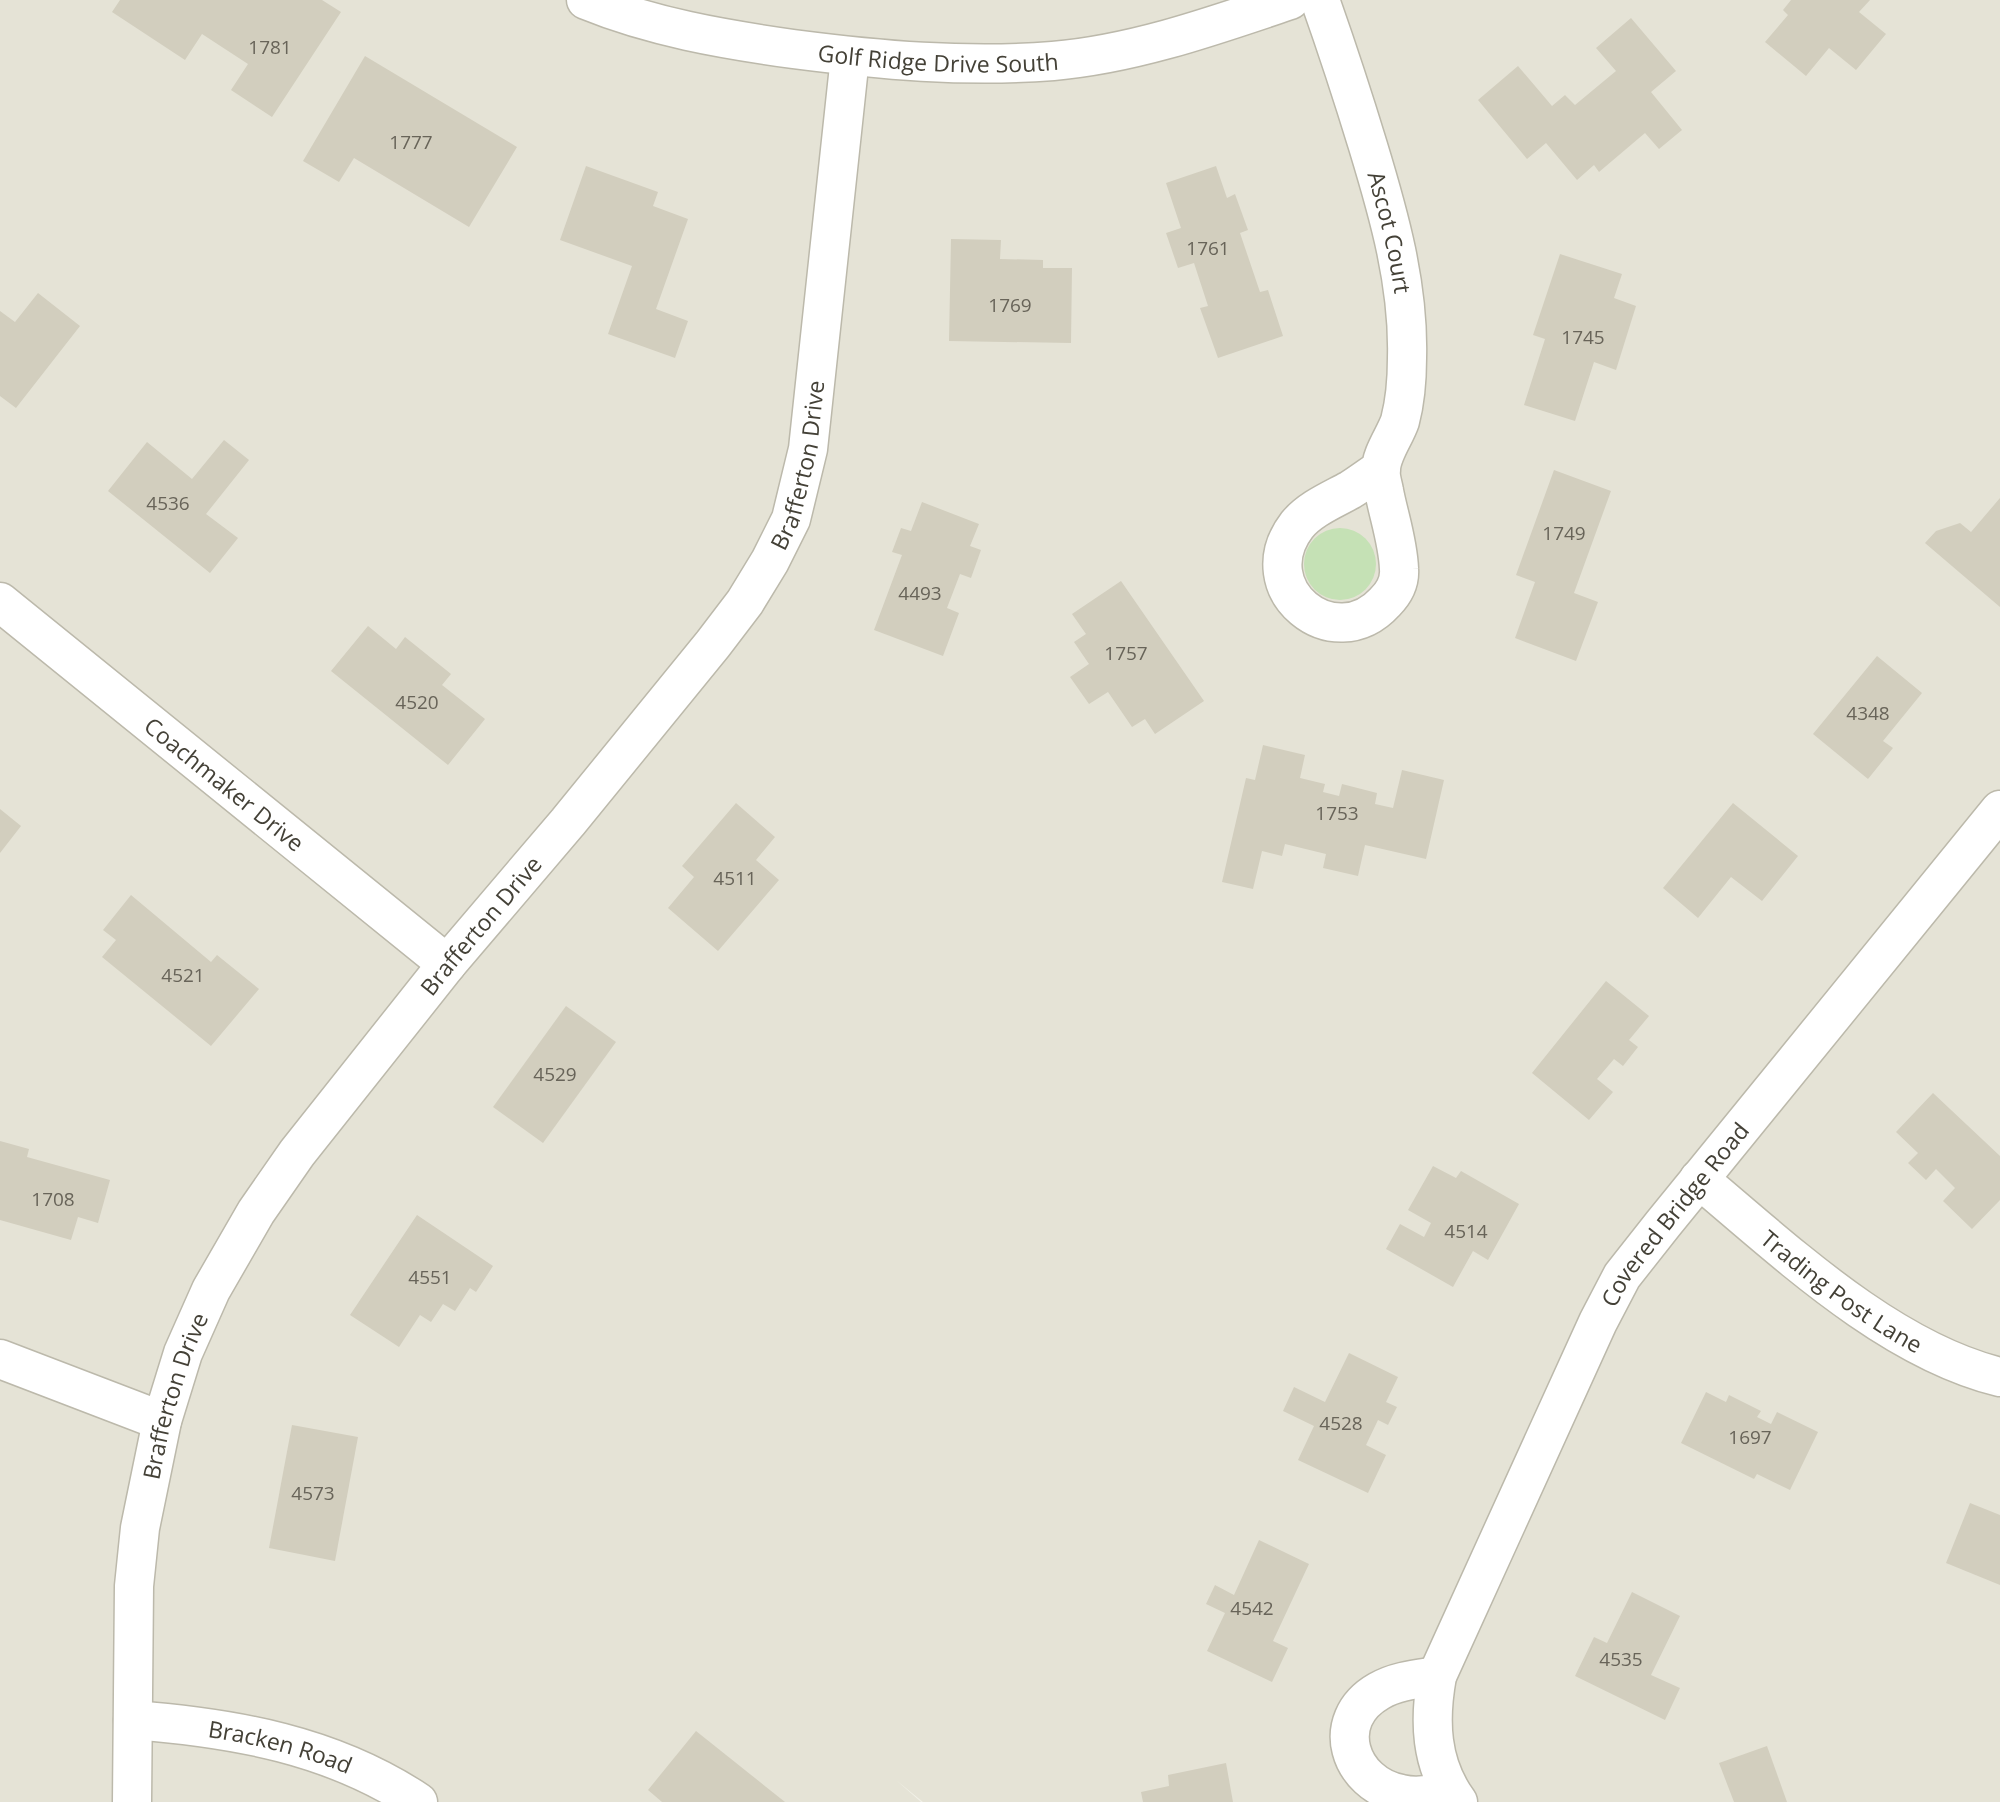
<svg xmlns="http://www.w3.org/2000/svg" width="2000" height="1802" font-family="'Open Sans',sans-serif">
  <style>
    .residential { fill: #e5e3d6 }
    .green { fill: #c5e1b5 }
    .building { fill: #d2cebe }
    .lines { fill: none; stroke-linecap: round; stroke-linejoin: round }
    .minor-casing { stroke: #bcb9ab; stroke-width: 41 }
    .minor { stroke: #fff; stroke-width: 38 }
    .labels { text-anchor: middle; dominant-baseline: central; stroke-width: 6; stroke-linejoin: round; paint-order: stroke }
    .number-label { font-size: 19px; fill: #686459 }
    .street-label { font-size: 23px; fill: #444137; stroke: #fff }
  </style>
  <rect width="100%" height="100%" fill="#f1f0e7"/>
  <polygon class="residential" points="0,0 2000,0 2000,1802 923,1802 896,1780 921,1802 0,1802"/>
  <circle class="green" cx="1340" cy="564" r="36"/>
  <g class="building">
    <polygon points="120,0 322,0 341,12 272,117 231,90 248,64 202,34 185,60 112,12"/>
    <polygon points="1791,0 1870,0 1859,12 1886,34 1856,70 1829,48 1806,76 1765,42 1788,15 1783,10"/>
    <polygon points="1631,18 1676,71 1651,92 1682,130 1659,149 1645,133 1599,172 1594,165 1577,180 1546,143 1527,159 1478,100 1518,66 1552,106 1565,95 1575,105 1616,71 1596,48"/>
    <polygon points="365,56 517,147 469,227 354,158 339,182 303,161"/>
    <polygon points="586,166 658,192 653,206 688,219 656,309 688,321 675,358 608,334 632,266 560,240"/>
    <polygon points="1216,166 1227,198 1235,194 1248,230 1240,233 1260,292 1268,290 1283,336 1218,358 1200,308 1208,306 1194,263 1178,268 1166,233 1181,228 1166,183"/>
    <polygon points="951,239 1001,240 1000,259 1043,260 1043,268 1072,268 1071,343 949,341"/>
    <polygon points="1560,254 1622,274 1614,298 1636,306 1616,370 1594,362 1575,421 1524,405 1545,339 1533,335"/>
    <polygon points="38,293 80,326 16,408 0,396 0,311 15,322"/>
    <polygon points="224,440 249,460 206,514 238,538 210,573 108,491 147,442 192,479"/>
    <polygon points="1554,470 1611,491 1574,593 1598,602 1576,661 1515,638 1535,582 1516,575"/>
    <polygon points="2000,498 2000,607 1925,543 1936,531 1960,523 1971,532"/>
    <polygon points="922,502 979,524 970,546 981,550 971,578 960,574 947,608 959,613 943,656 874,630 902,555 892,552 901,528 911,531"/>
    <polygon points="1121,581 1204,701 1155,734 1145,719 1132,727 1108,692 1089,704 1070,677 1089,664 1074,642 1086,634 1072,614"/>
    <polygon points="368,626 396,649 405,637 451,674 442,685 485,719 448,765 331,671"/>
    <polygon points="1877,656 1922,693 1883,741 1893,748 1868,779 1813,734"/>
    <polygon points="1263,745 1305,755 1300,778 1325,784 1323,792 1339,796 1342,784 1377,793 1375,804 1393,808 1402,770 1444,780 1426,859 1365,845 1358,876 1323,868 1326,854 1285,844 1282,856 1262,851 1253,889 1222,882 1246,778 1255,780"/>
    <polygon points="736,803 775,837 756,860 779,880 718,951 668,908 694,877 682,866"/>
    <polygon points="1733,803 1798,856 1762,901 1731,877 1698,918 1663,888"/>
    <polygon points="0,809 21,826 0,853"/>
    <polygon points="131,895 211,962 217,955 259,989 211,1046 102,957 116,940 103,930"/>
    <polygon points="1606,981 1649,1016 1629,1040 1638,1047 1623,1066 1614,1059 1597,1079 1613,1092 1589,1120 1532,1073"/>
    <polygon points="566,1006 616,1042 543,1143 493,1107"/>
    <polygon points="1933,1093 2000,1156 2000,1200 1972,1229 1943,1201 1955,1188 1936,1169 1926,1180 1908,1163 1918,1153 1896,1132"/>
    <polygon points="0,1141 29,1149 27,1157 110,1180 98,1223 78,1217 71,1240 0,1220"/>
    <polygon points="1433,1166 1456,1178 1461,1171 1519,1204 1488,1260 1473,1251 1453,1287 1386,1249 1400,1224 1424,1237 1431,1223 1408,1210"/>
    <polygon points="417,1215 493,1266 476,1292 470,1288 455,1311 443,1304 431,1322 420,1315 399,1347 350,1315"/>
    <polygon points="1349,1353 1398,1377 1386,1402 1397,1407 1388,1425 1378,1420 1366,1445 1386,1455 1368,1493 1298,1460 1314,1426 1283,1411 1294,1387 1325,1402"/>
    <polygon points="1706,1392 1726,1402 1729,1395 1761,1411 1757,1417 1771,1424 1777,1412 1818,1432 1790,1490 1757,1474 1754,1479 1681,1443"/>
    <polygon points="292,1425 358,1437 335,1561 269,1548"/>
    <polygon points="1970,1503 2000,1515 2000,1585 1946,1563"/>
    <polygon points="1259,1540 1309,1564 1273,1641 1288,1648 1272,1682 1207,1651 1225,1613 1206,1604 1215,1585 1234,1595"/>
    <polygon points="1632,1592 1680,1616 1651,1675 1680,1688 1665,1720 1575,1676 1594,1637 1607,1643"/>
    <polygon points="696,1731 785,1802 662,1802 648,1790"/>
    <polygon points="1767,1746 1787,1802 1734,1802 1719,1763"/>
    <polygon points="1226,1763 1233,1802 1143,1802 1141,1792 1169,1786 1168,1775"/>
  </g>
  <g class="lines">
    <defs>
      <g id="minor">
        <path id="s1" d="M586,0c66,27 136,39 207,49 85,11 173,19 260,12 81,-7 160,-35 237,-61"/>
        <path id="s2" d="M1320,0c17,48 33,97 48,146 21,69 41,139 39,212 0,20 -2,44 -7,63 -5,15 -19,33 -19,49 -1,7 2,15 3,21 5,26 14,51 15,78 1,13 -5,24 -14,33 -51,56 -137,-13 -88,-77 13,-16 35,-25 53,-35 10,-6 20,-14 31,-21"/>
        <path id="s3" d="M0,602l447,362"/>
        <path id="s4" d="M1699,1179c86,72 190,171 301,198"/>
        <polyline points="0,1359 162,1421"/>
        <path d="M1437,1676c-19,3 -41,5 -58,15 -51,29 -30,93 22,103 18,4 32,0 48,-4"/>
        <path id="s5" d="M133,1720c102,8 199,25 285,82"/>
        <path id="s6" d="M132,1802l2,-216 6,-58 22,-107 21,-68 28,-63 45,-78 41,-59 150,-189 121,-142 145,-178 32,-42 25,-41 21,-42 17,-70 42,-392"/>
        <path id="s7" d="M1458,1802c-28,-38 -29,-82 -21,-126l161,-354 24,-46 41,-52 337,-414"/>
      </g>
    </defs>
    <use href="#minor" class="minor-casing"/>
    <use href="#minor" class="minor"/>
  </g>
  <g class="labels">
    <g class="number-label">
      <text x="270" y="47">1781</text>
      <text x="411" y="142">1777</text>
      <text x="1208" y="248">1761</text>
      <text x="1010" y="305">1769</text>
      <text x="1583" y="337">1745</text>
      <text x="168" y="503">4536</text>
      <text x="1564" y="533">1749</text>
      <text x="920" y="593">4493</text>
      <text x="1126" y="653">1757</text>
      <text x="417" y="702">4520</text>
      <text x="1868" y="713">4348</text>
      <text x="1337" y="813">1753</text>
      <text x="735" y="878">4511</text>
      <text x="183" y="975">4521</text>
      <text x="555" y="1074">4529</text>
      <text x="53" y="1199">1708</text>
      <text x="1466" y="1231">4514</text>
      <text x="430" y="1277">4551</text>
      <text x="1341" y="1423">4528</text>
      <text x="1750" y="1437">1697</text>
      <text x="313" y="1493">4573</text>
      <text x="1252" y="1608">4542</text>
      <text x="1621" y="1659">4535</text>
    </g>
    <g class="street-label">
      <text stroke="none"><textPath href="#s1" startOffset="359">Golf Ridge Drive South</textPath></text>
      <text stroke="none"><textPath href="#s2" startOffset="243">Ascot Court</textPath></text>
      <text stroke="none"><textPath href="#s6" startOffset="1545">Brafferton Drive</textPath></text>
      <text stroke="none"><textPath href="#s3" startOffset="289">Coachmaker Drive</textPath></text>
      <text stroke="none"><textPath href="#s6" startOffset="978">Brafferton Drive</textPath></text>
      <text stroke="none"><textPath href="#s7" startOffset="653">Covered Bridge Road</textPath></text>
      <text stroke="none"><textPath href="#s4" startOffset="182">Trading Post Lane</textPath></text>
      <text stroke="none"><textPath href="#s6" startOffset="411">Brafferton Drive</textPath></text>
      <text stroke="none"><textPath href="#s5" startOffset="150">Bracken Road</textPath></text>
    </g>
  </g>
</svg>
